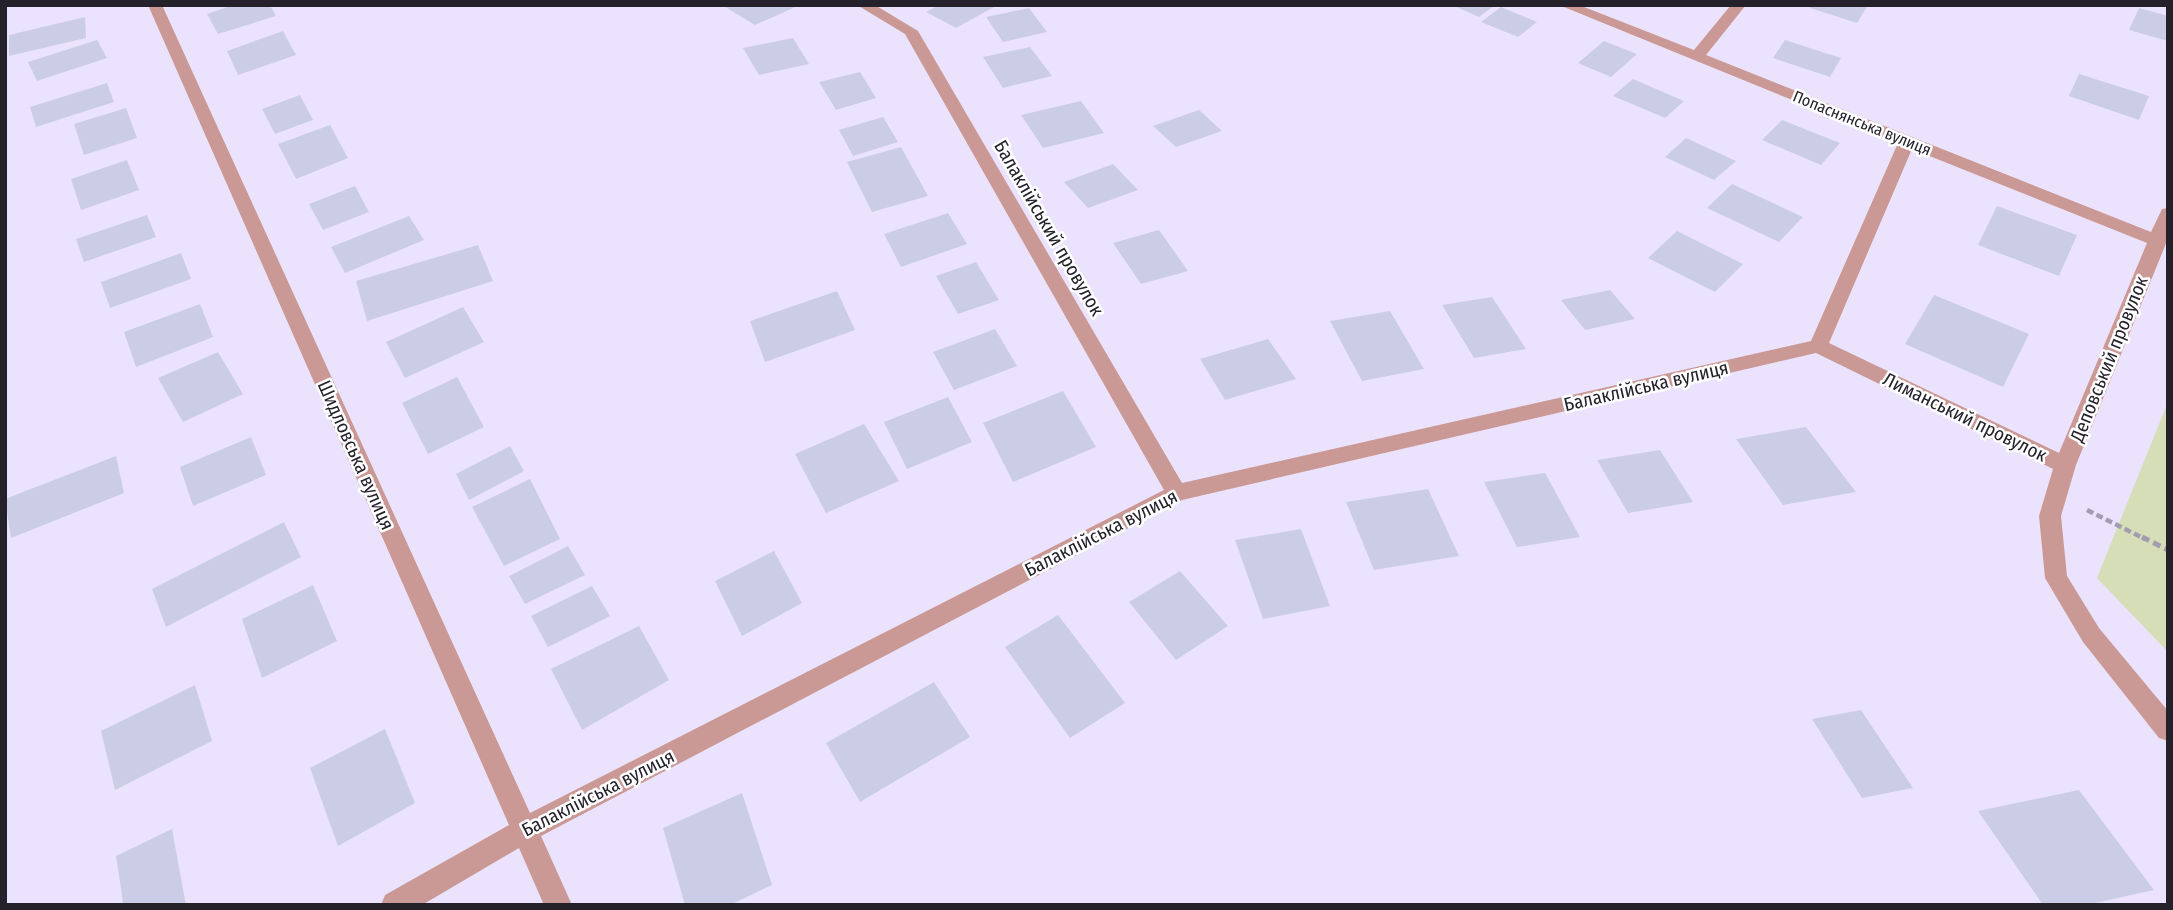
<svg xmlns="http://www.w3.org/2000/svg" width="2173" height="910" font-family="'Fira Sans Condensed',sans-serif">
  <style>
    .green { fill: #d5deb7 }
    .building { fill: #cbcde7 }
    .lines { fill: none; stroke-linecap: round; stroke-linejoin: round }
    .path-far1 { stroke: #a49db2; stroke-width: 4.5; stroke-dasharray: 7 3.5; stroke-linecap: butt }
    .path { stroke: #a49db2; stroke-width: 5; stroke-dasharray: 8 4.5; stroke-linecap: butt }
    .minor { fill: #ca9995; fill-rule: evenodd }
    .labels { text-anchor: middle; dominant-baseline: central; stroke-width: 5; stroke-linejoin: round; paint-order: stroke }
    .far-street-label { font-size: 16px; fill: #24212b; stroke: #fff }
    .street-label { font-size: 19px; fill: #24212b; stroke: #fff }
  </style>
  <rect width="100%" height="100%" fill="#ebe3fd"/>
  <polygon class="green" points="2168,402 2168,652 2097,578"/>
  <g class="building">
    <polygon points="233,5 270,5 276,16 218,34 207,14"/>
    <polygon points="722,5 800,5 755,25"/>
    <polygon points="939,5 990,5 994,7 956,28 926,12"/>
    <polygon points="1452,5 1495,5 1479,17"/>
    <polygon points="1812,5 1868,5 1857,23 1810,8"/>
    <polygon points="1501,7 1537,22 1518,37 1481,22"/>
    <polygon points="1029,8 1047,32 1003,42 986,17"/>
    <polygon points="2139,8 2168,16 2168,41 2129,30"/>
    <polygon points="85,17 86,38 9,56 9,35"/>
    <polygon points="283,31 296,55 238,75 227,51"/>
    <polygon points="793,38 809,64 759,75 743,48"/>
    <polygon points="97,40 107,58 37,81 28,62"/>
    <polygon points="1785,40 1841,58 1830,77 1773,58"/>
    <polygon points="1604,41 1637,54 1611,77 1578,63"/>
    <polygon points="1030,47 1052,76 1003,88 983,57"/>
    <polygon points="860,72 876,98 836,110 819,82"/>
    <polygon points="2079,74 2149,96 2139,120 2069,96"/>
    <polygon points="1633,79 1684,101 1665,118 1613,96"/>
    <polygon points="107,83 114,102 36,127 30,107"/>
    <polygon points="300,95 313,120 275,134 262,109"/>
    <polygon points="1081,101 1104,133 1043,148 1021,115"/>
    <polygon points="126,108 137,138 84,155 74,124"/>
    <polygon points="1199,110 1222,131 1176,147 1153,126"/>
    <polygon points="883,117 898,142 853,156 839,130"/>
    <polygon points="1782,120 1840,143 1821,165 1762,140"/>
    <polygon points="330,125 348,158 296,179 278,144"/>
    <polygon points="1686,138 1736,161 1714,180 1665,157"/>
    <polygon points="901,147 928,196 872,212 847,162"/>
    <polygon points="127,160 139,190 81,210 71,179"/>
    <polygon points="1113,164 1138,190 1088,208 1064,182"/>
    <polygon points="1732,184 1803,217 1779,242 1707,208"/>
    <polygon points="355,186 369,212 323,230 309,204"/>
    <polygon points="1997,206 2077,235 2059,276 1978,245"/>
    <polygon points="948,213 967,244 901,267 884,234"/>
    <polygon points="147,215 156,237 84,262 76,239"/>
    <polygon points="409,216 424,240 345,273 331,247"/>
    <polygon points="1159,230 1188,271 1141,284 1113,243"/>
    <polygon points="1677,231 1743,264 1715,292 1648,258"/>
    <polygon points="478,245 493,281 367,321 356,281"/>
    <polygon points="181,253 191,279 110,308 101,282"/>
    <polygon points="976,262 999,300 958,314 936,276"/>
    <polygon points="1610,290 1635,319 1585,330 1561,300"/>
    <polygon points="837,291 855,330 765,362 750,321"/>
    <polygon points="1934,295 2029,334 2003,387 1905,344"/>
    <polygon points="1492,297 1526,349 1474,358 1442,305"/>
    <polygon points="200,304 213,337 136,367 124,332"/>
    <polygon points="463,307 484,342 405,378 386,342"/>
    <polygon points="1390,311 1424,369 1362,381 1330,321"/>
    <polygon points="995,329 1017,366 954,390 933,352"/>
    <polygon points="1268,339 1296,379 1225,400 1200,359"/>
    <polygon points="218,352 243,394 183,422 158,378"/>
    <polygon points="457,377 484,427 428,454 402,403"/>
    <polygon points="1063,391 1096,447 1013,482 983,423"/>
    <polygon points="948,397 972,442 907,469 884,422"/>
    <polygon points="864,424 899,481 826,513 795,454"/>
    <polygon points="1806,427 1856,492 1783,505 1736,439"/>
    <polygon points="251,437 266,475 193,506 180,467"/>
    <polygon points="510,446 524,471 469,500 456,474"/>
    <polygon points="1660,450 1693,502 1628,513 1597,460"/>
    <polygon points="116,456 124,493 11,538 5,499"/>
    <polygon points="1545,473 1580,537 1517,547 1484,482"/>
    <polygon points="530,479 560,539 504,566 472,507"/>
    <polygon points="1428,489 1459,556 1374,570 1346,502"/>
    <polygon points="284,522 301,557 166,627 152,589"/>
    <polygon points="1301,529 1330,606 1263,619 1235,540"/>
    <polygon points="568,546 585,575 525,604 509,576"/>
    <polygon points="774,551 802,603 742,636 715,581"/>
    <polygon points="1180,571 1228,626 1176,660 1129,602"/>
    <polygon points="313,585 337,641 262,678 242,619"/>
    <polygon points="592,586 610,616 548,647 531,616"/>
    <polygon points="1058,615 1125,703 1070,738 1005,647"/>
    <polygon points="639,626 669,680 582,730 551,669"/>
    <polygon points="934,682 970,737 860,802 826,743"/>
    <polygon points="195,685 212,741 115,790 101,731"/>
    <polygon points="1861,710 1913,788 1862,798 1812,719"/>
    <polygon points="385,729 415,803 338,846 310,768"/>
    <polygon points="2079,790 2154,890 2086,905 2043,905 1978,811"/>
    <polygon points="742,793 772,885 730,905 685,905 663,828"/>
    <polygon points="172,829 186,905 118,905 123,902 116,856"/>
  </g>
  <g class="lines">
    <polyline class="path-far1" points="2087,510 2145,539"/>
    <polyline class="path" points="2142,537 2168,550"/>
    <path class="minor" d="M148,5h14l368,808 634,-323 -259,-456 -48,-29h18l43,26 264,452 629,-142 87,-198 -339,-138h20l115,45 37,-45h15l-40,50 445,177 11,-23 6,-1 -1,33 -91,224 -15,51 6,60 32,52 69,83v30l-9,-3 -76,-96 -38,-64 -6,-62 14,-47 -237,-116 -634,147 -641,336 31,69h-28l-25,-57 -97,57h-41l4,-10 124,-70zM1912,149l235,94 -88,210 -230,-110z"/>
  </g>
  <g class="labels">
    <g class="far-street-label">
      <text transform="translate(1862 123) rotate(22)">Попаснянська вулиця</text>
    </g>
    <g class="street-label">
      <text transform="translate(1049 228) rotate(60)">Балаклійський провулок</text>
      <text transform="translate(2109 359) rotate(-68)">Деповський провулок</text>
      <text transform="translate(1646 386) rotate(-13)">Балаклійська вулиця</text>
      <text transform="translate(1965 417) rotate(26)">Лиманський провулок</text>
      <text transform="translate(356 455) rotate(66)">Шидловська вулиця</text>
      <text transform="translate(1101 533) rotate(-27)">Балаклійська вулиця</text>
      <text transform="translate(598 793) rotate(-27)">Балаклійська вулиця</text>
    </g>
  </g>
  <rect width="2173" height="910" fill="none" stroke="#24212b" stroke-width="14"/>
</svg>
